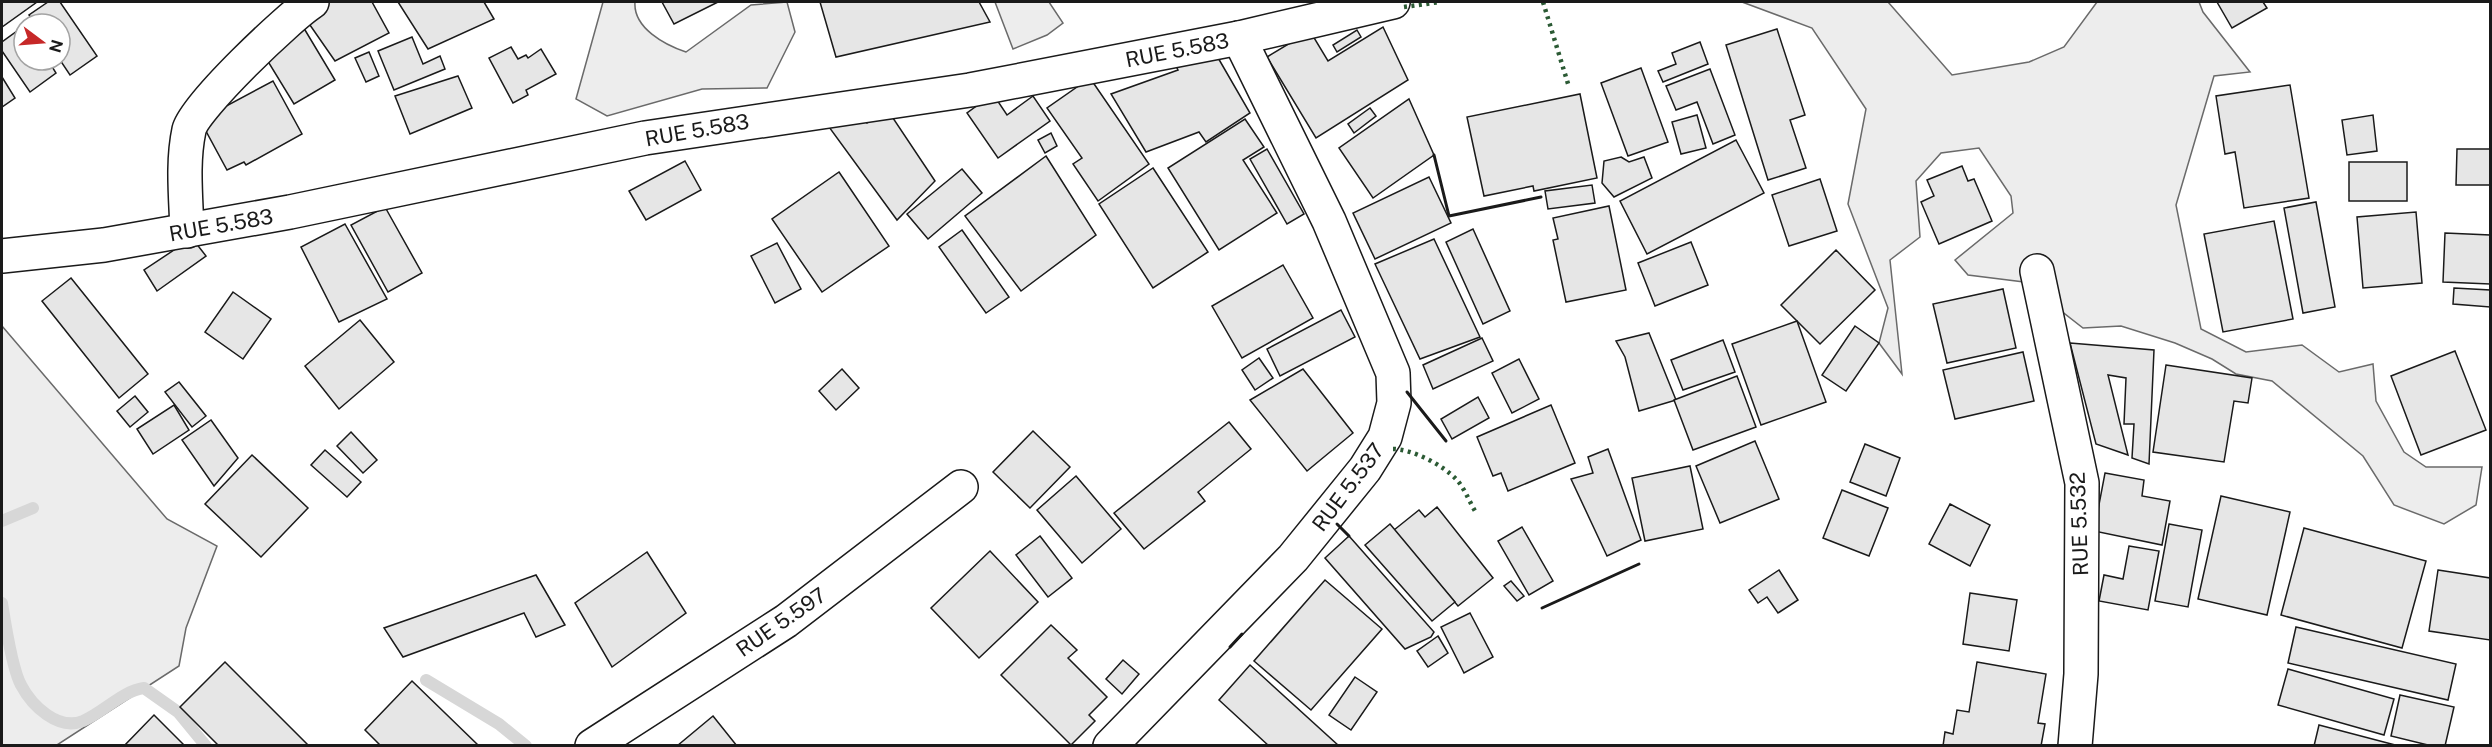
<svg xmlns="http://www.w3.org/2000/svg" width="2492" height="747" font-family="'Public Sans',sans-serif">
  <style>
    .green { fill: #ededed; stroke: #6a6a6a; stroke-width: 1.5 }
    .lines { fill: none; stroke-linecap: round; stroke-linejoin: round }
    .stream { stroke: #d7d7d7; stroke-width: 12 }
    .building { fill: #e6e6e6; stroke: #1a1a1a; stroke-width: 1.5 }
    .minor-casing { stroke: #1a1a1a; stroke-width: 36 }
    .minor { stroke: #fff; stroke-width: 33 }
    .hedge { stroke: #2b5a34; stroke-width: 4.5; stroke-dasharray: 3 4.5; stroke-linecap: butt }
    .wall { stroke: #1a1a1a; stroke-width: 3 }
    .labels { text-anchor: middle; dominant-baseline: central; stroke-width: 4.5; stroke-linejoin: round; paint-order: stroke }
    .street-label { font-size: 21px; fill: #1a1a1a; stroke: #fff }
  </style>
  <rect width="100%" height="100%" fill="#fff"/>
  <g class="green">
    <path d="M603,2h32c-2,26 30,43 51,50l65,-47 36,-3 8,30 -28,56 -65,1 -95,27 -31,-17z"/>
    <polygon points="995,2 1049,2 1063,23 1047,35 1013,49"/>
    <polygon points="1742,2 1888,2 1952,75 2029,62 2064,47 2097,2 2199,2 2203,12 2250,72 2214,76 2176,205 2201,329 2246,352 2302,345 2339,372 2373,364 2376,401 2404,452 2426,467 2482,467 2476,505 2444,524 2394,505 2363,456 2272,381 2236,374 2212,359 2175,343 2121,326 2083,328 2024,282 1968,275 1955,260 2013,213 2011,196 1979,148 1941,153 1916,181 1920,237 1890,260 1902,374 1879,343 1888,308 1848,204 1866,109 1812,28"/>
    <polygon points="2,326 167,519 217,546 186,628 179,666 57,745 2,745"/>
  </g>
  <g class="lines">
    <g class="stream">
      <polyline points="2,521 33,508"/>
      <path d="M2,603c3,19 10,66 19,82 11,21 37,46 62,36 21,-9 39,-30 61,-33l34,24 28,34"/>
      <polyline points="426,680 499,724 526,746"/>
    </g>
  </g>
  <g class="building">
    <polygon points="2,2 37,2 2,27"/>
    <polygon points="48,2 60,2 97,56 70,75 60,60 60,24 35,24 29,15"/>
    <polygon points="329,2 372,2 389,33 335,61 303,15"/>
    <polygon points="398,2 484,2 494,19 428,49"/>
    <polygon points="662,2 718,2 674,24"/>
    <polygon points="820,2 979,2 990,22 836,57"/>
    <polygon points="2217,2 2263,2 2267,8 2232,28"/>
    <polygon points="302,25 335,80 294,104 261,50"/>
    <polygon points="24,26 24,60 48,60 56,73 30,92 2,51 2,42"/>
    <polygon points="1383,27 1408,80 1316,138 1267,57 1310,31 1328,61"/>
    <polygon points="1777,29 1805,115 1790,120 1806,168 1768,180 1726,45"/>
    <polygon points="1357,30 1361,37 1337,52 1333,45"/>
    <polygon points="412,37 423,64 440,56 445,69 394,90 378,51"/>
    <polygon points="1700,42 1708,64 1663,82 1658,71 1676,64 1672,53"/>
    <polygon points="511,47 518,59 526,55 528,58 541,49 556,74 526,90 528,95 513,103 489,58"/>
    <polygon points="369,52 379,76 366,82 355,58"/>
    <polygon points="1217,56 1250,113 1206,142 1199,132 1146,152 1111,94 1178,70 1174,62"/>
    <polygon points="1641,68 1668,142 1628,156 1601,83"/>
    <polygon points="1710,69 1735,135 1713,144 1697,102 1676,110 1666,86"/>
    <polygon points="458,76 472,108 410,134 395,96"/>
    <polygon points="2,77 15,98 2,107"/>
    <polygon points="1090,78 1149,164 1098,201 1073,164 1082,158 1047,108"/>
    <polygon points="273,81 302,134 246,165 244,162 227,170 200,120"/>
    <polygon points="2290,85 2309,198 2244,208 2235,152 2225,154 2216,96"/>
    <polygon points="993,94 1007,115 1033,96 1050,121 998,158 967,113"/>
    <polygon points="1580,94 1597,178 1534,191 1533,186 1484,196 1467,117"/>
    <polygon points="1409,99 1434,155 1373,198 1339,148"/>
    <polygon points="856,108 867,123 887,109 935,181 897,220 829,127"/>
    <polygon points="1370,108 1376,116 1354,133 1348,124"/>
    <polygon points="1697,115 1706,148 1681,154 1672,122"/>
    <polygon points="2373,115 2377,151 2347,155 2342,120"/>
    <polygon points="1245,119 1264,147 1243,160 1277,213 1219,250 1168,168"/>
    <polygon points="1051,133 1057,146 1045,153 1038,140"/>
    <polygon points="1736,140 1764,193 1647,254 1620,201"/>
    <polygon points="1267,149 1304,214 1287,224 1250,159"/>
    <polygon points="2457,149 2490,149 2490,185 2456,185"/>
    <polygon points="1046,156 1096,235 1021,291 965,216"/>
    <polygon points="1621,157 1629,162 1644,157 1652,178 1614,197 1602,183 1604,161"/>
    <polygon points="685,161 701,190 646,220 629,191"/>
    <rect x="2349" y="162" width="58" height="39"/>
    <polygon points="1962,166 1968,181 1974,179 1992,221 1939,244 1921,202 1934,196 1927,180"/>
    <polygon points="1153,168 1208,252 1153,288 1099,204"/>
    <polygon points="962,169 982,193 928,239 907,214"/>
    <polygon points="839,172 889,246 822,292 772,219"/>
    <polygon points="1429,177 1451,223 1375,259 1353,213"/>
    <polygon points="1820,179 1837,231 1789,246 1772,195"/>
    <polygon points="1592,185 1595,203 1548,209 1545,191"/>
    <polygon points="2316,202 2335,307 2303,313 2284,208"/>
    <polygon points="1609,206 1626,290 1566,302 1553,240 1558,239 1553,218"/>
    <polygon points="385,207 422,273 388,292 351,225"/>
    <polygon points="2416,212 2422,283 2363,288 2357,217"/>
    <polygon points="2274,221 2293,319 2223,332 2204,234"/>
    <polygon points="345,224 387,299 339,322 301,247"/>
    <polygon points="1473,229 1510,311 1483,324 1446,242"/>
    <polygon points="962,230 1009,297 986,313 939,247"/>
    <polygon points="2445,233 2490,235 2490,284 2443,282"/>
    <polygon points="192,238 206,256 157,291 144,270"/>
    <polygon points="1434,239 1480,337 1420,359 1375,264"/>
    <polygon points="1691,242 1708,285 1655,306 1638,263"/>
    <polygon points="777,243 801,289 775,303 751,256"/>
    <polygon points="1836,250 1875,290 1820,344 1781,305"/>
    <polygon points="1283,265 1313,318 1242,358 1212,306"/>
    <polygon points="71,278 148,374 119,398 42,301"/>
    <polygon points="2454,288 2490,290 2490,307 2453,304"/>
    <polygon points="2003,289 2016,348 1947,363 1933,304"/>
    <polygon points="233,292 271,319 243,359 205,332"/>
    <polygon points="1341,310 1355,337 1280,376 1267,349"/>
    <polygon points="360,320 394,362 339,409 305,366"/>
    <polygon points="1797,321 1826,402 1761,425 1732,344"/>
    <polygon points="1855,326 1879,343 1846,391 1822,375"/>
    <polygon points="1649,333 1676,400 1639,411 1625,357 1616,341"/>
    <polygon points="1482,338 1493,361 1433,389 1423,365"/>
    <polygon points="1723,340 1735,372 1683,390 1671,360"/>
    <polygon points="2070,343 2154,350 2149,464 2132,458 2134,424 2124,424 2126,378 2108,375 2128,455 2096,444"/>
    <polygon points="2455,351 2486,430 2421,455 2391,376"/>
    <polygon points="2023,352 2034,401 1955,419 1943,370"/>
    <polygon points="1259,358 1273,378 1255,390 1242,370"/>
    <polygon points="1519,359 1539,399 1512,413 1492,373"/>
    <polygon points="2166,365 2252,378 2248,403 2234,401 2224,462 2153,452"/>
    <polygon points="842,369 859,388 836,410 819,391"/>
    <polygon points="1303,369 1353,433 1307,471 1250,400"/>
    <polygon points="1737,376 1756,427 1693,450 1674,400"/>
    <polygon points="179,382 206,416 192,427 165,392"/>
    <polygon points="135,396 148,412 130,427 117,411"/>
    <polygon points="1478,397 1489,418 1452,439 1441,419"/>
    <polygon points="174,405 189,430 153,454 137,429"/>
    <polygon points="1551,405 1575,463 1508,491 1501,473 1493,476 1477,437"/>
    <polygon points="211,420 238,458 214,486 182,440"/>
    <polygon points="1229,422 1251,449 1198,492 1205,501 1144,549 1114,513"/>
    <polygon points="1033,431 1070,467 1030,508 993,472"/>
    <polygon points="351,432 377,460 363,473 337,446"/>
    <polygon points="1755,441 1779,499 1720,523 1696,466"/>
    <polygon points="1865,444 1900,458 1886,496 1850,482"/>
    <polygon points="1608,449 1641,540 1607,556 1571,479 1593,473 1588,457"/>
    <polygon points="325,450 361,482 347,497 311,465"/>
    <polygon points="252,455 308,508 261,557 205,504"/>
    <polygon points="1690,466 1703,529 1645,541 1632,478"/>
    <polygon points="2105,473 2144,480 2142,496 2170,501 2162,545 2094,531"/>
    <polygon points="1076,476 1121,529 1082,563 1037,510"/>
    <polygon points="1842,490 1888,508 1869,556 1823,538"/>
    <polygon points="2221,496 2290,512 2267,615 2198,599"/>
    <polygon points="1950,504 1990,525 1970,566 1929,544"/>
    <polygon points="1437,507 1493,578 1458,606 1394,530 1419,510 1425,517"/>
    <polygon points="1390,524 1455,602 1432,621 1365,545"/>
    <polygon points="2169,524 2202,530 2188,607 2155,601"/>
    <polygon points="1522,527 1553,581 1529,595 1498,541"/>
    <polygon points="2304,528 2426,561 2402,648 2281,615"/>
    <polygon points="1040,536 1072,578 1048,597 1016,555"/>
    <polygon points="1349,536 1434,632 1431,637 1405,649 1325,558"/>
    <polygon points="2129,546 2159,551 2148,610 2099,601 2104,575 2123,579"/>
    <polygon points="990,551 1038,602 979,658 931,608"/>
    <polygon points="647,552 686,613 612,667 575,603"/>
    <polygon points="1779,570 1798,600 1778,613 1767,597 1758,603 1749,590"/>
    <polygon points="2438,570 2490,578 2490,640 2429,631"/>
    <polygon points="536,575 565,625 536,637 524,613 403,657 384,628"/>
    <polygon points="1325,580 1382,629 1311,710 1254,661"/>
    <polygon points="1511,581 1524,596 1517,601 1504,586"/>
    <polygon points="1970,593 2017,600 2009,651 1963,644"/>
    <polygon points="1470,613 1493,657 1464,673 1441,627"/>
    <polygon points="1051,625 1077,650 1068,658 1107,697 1089,715 1095,721 1071,745 1001,675"/>
    <polygon points="2296,627 2456,664 2448,700 2288,663"/>
    <polygon points="1438,636 1448,653 1428,667 1417,651"/>
    <polygon points="1123,660 1139,674 1122,694 1106,679"/>
    <polygon points="225,662 309,746 219,746 180,707"/>
    <polygon points="1977,662 2046,674 2038,723 2045,724 2041,746 1943,746 1945,732 1953,734 1957,710 1969,712"/>
    <polygon points="1250,665 1339,746 1269,746 1219,700"/>
    <polygon points="2288,669 2394,699 2384,735 2278,705"/>
    <polygon points="1355,677 1377,692 1351,730 1329,715"/>
    <polygon points="412,681 479,746 381,746 365,730"/>
    <polygon points="2400,695 2454,707 2445,746 2432,746 2391,736"/>
    <polygon points="154,715 184,745 124,746"/>
    <polygon points="713,716 737,746 677,746"/>
    <polygon points="2319,725 2399,746 2314,746"/>
  </g>
  <g class="lines">
    <defs>
      <g id="minor">
        <path d="M187,231c-1,-33 -5,-68 2,-101 5,-23 100,-113 123,-128"/>
        <polyline points="2,256 104,245 290,212 645,138 970,90 1239,38 1393,2"/>
        <polyline points="2037,271 2082,483 2081,674 2075,746"/>
        <polyline points="592,746 786,621 961,487"/>
        <polyline points="1110,746 1293,558 1365,469 1385,437 1394,403 1393,373 1329,221 1239,38"/>
      </g>
    </defs>
    <use href="#minor" class="minor-casing"/>
    <use href="#minor" class="minor"/>
    <g class="hedge">
      <polyline points="1543,2 1569,87"/>
      <polyline points="1404,7 1440,2"/>
      <path d="M1393,449c19,0 50,16 63,30 8,8 13,22 19,32"/>
    </g>
    <g class="wall">
      <polyline points="1434,155 1449,216 1541,197"/>
      <polyline points="1407,392 1446,441"/>
      <polyline points="1337,524 1349,536"/>
      <polyline points="1542,608 1639,564"/>
      <polyline points="1230,647 1242,634"/>
    </g>
  </g>
  <g class="labels">
    <g class="street-label">
      <text transform="translate(1177 50) rotate(-11)">RUE 5.583</text>
      <text transform="translate(697 130) rotate(-10)">RUE 5.583</text>
      <text transform="translate(221 225) rotate(-10)">RUE 5.583</text>
      <text transform="translate(1348 487) rotate(-53)">RUE 5.537</text>
      <text transform="translate(2079 524) rotate(-92)">RUE 5.532</text>
      <text transform="translate(781 622) rotate(-35)">RUE 5.597</text>
    </g>
  </g>
  <rect width="2492" height="747" fill="none" stroke="#1a1a1a" stroke-width="6"/>
  <g transform="translate(42 42) rotate(106)"><circle r="28" fill="#ffffff" stroke="#a3a3a3" stroke-width="1.5"/>
  <path d="M0-4.5L10 22L0 15L-10 22Z" fill="#c62828"/>
  <text y="-9" font-size="16" font-weight="bold" text-anchor="middle" fill="#1a1a1a">N</text>
  </g>
</svg>
